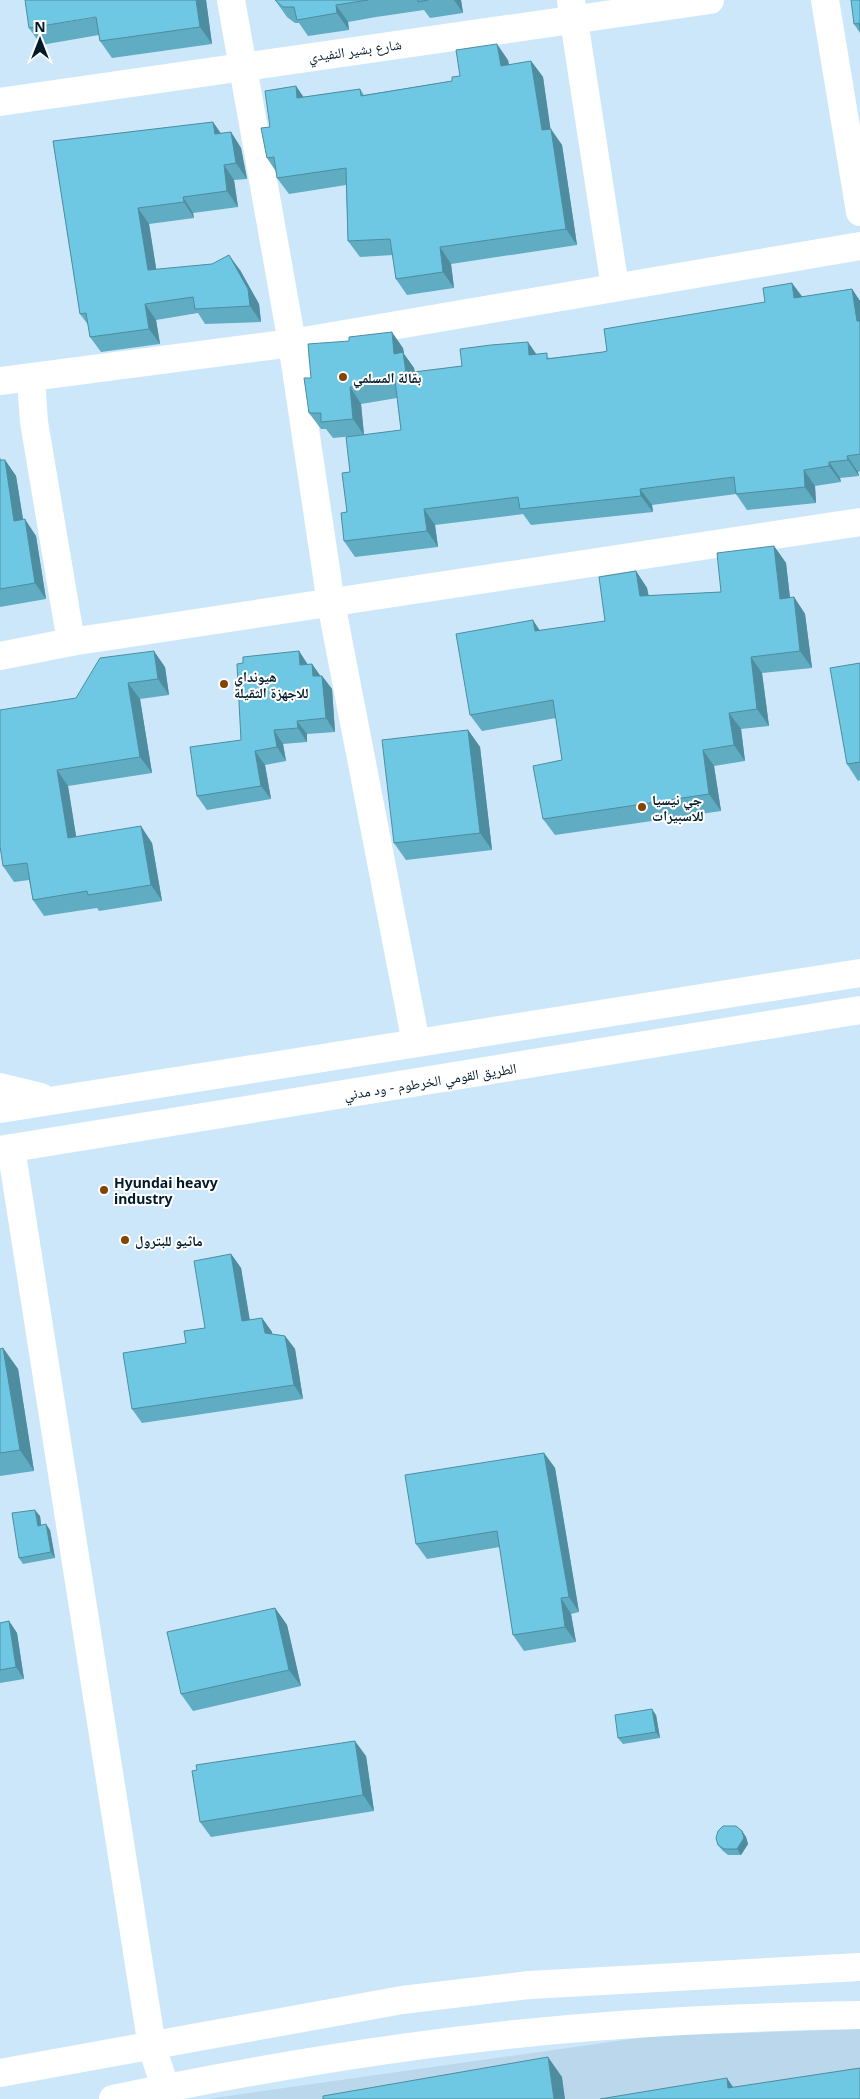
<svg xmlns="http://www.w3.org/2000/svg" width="860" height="2099" font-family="'Noto Sans','Noto Naskh Arabic',sans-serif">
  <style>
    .built { fill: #bbd7ec }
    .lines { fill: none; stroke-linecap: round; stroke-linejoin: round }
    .minor { stroke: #fff; stroke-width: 28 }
    .highway { stroke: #fff; stroke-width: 28 }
    .wall { fill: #5facc3 }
    .shaded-wall { fill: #4e8c9f }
    .building { fill: #6fc8e3; stroke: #4e8c9f }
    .poi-dot { fill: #824600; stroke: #fff; stroke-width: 2 }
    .labels { text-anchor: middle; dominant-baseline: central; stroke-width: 4; stroke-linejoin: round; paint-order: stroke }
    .street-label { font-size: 14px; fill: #001a2a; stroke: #fff }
    .poi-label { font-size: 14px; font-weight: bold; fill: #001a2a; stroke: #fff; text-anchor: start }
  </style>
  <rect width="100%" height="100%" fill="#cde7fa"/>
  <polygon class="built" points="860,2029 860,2099 207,2099 652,2036"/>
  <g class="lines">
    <g class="minor">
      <polyline points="231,0 292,343 331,603 416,1043"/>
      <polyline points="825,0 860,212"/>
      <polyline points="571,1 615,287"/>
      <polyline points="0,102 710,0"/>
      <polyline points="31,379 34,422 71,642"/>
      <polyline points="0,381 292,343 860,246"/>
      <polyline points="0,656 71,642 860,522"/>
      <polyline points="11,1148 152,2047 169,2099"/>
      <polyline points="0,2073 402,2000 529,1985 860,1967"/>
      <path d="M113,2099c133,-28 268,-51 403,-65 115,-12 229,-17 344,-19"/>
    </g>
    <g class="highway">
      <polyline points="0,1087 41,1097"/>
      <polyline points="0,1109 860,973"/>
      <polyline points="0,1150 860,1010"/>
    </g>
  </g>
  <g class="wall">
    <polygon points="206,0 212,44 112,58 100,41 99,35 41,45 29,28"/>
    <polygon points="275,0 461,0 463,13 430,18 424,10 376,17 348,22 349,30 308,36 299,23 295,23 287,17"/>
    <polygon points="860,0 860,33 854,24"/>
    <polygon points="508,60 509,65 531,61 543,77 550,129 562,145 577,245 451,264 454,288 407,295 396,279 393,255 360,257 348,241 346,185 289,194 277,178 277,173 267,158 270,127 296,86 303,97 360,89 364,95 452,81 460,76"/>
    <polygon points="213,122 221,134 231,132 241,148 247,179 234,180 238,207 193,213 194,218 149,224 156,269 240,270 259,304 261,322 205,324 198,313 156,320 160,344 101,352 90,337 89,326 80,314 53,141"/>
    <polygon points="852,289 860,301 860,471 858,472 859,476 840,478 841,482 815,486 816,503 747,510 736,494 652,505 653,512 531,525 523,514 435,525 438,547 355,557 344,541 350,472 401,430 397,398 361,404 364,435 333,438 326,429 321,429 309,413 311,378 403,348 404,354 414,368 415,372 462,366 537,354 550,358 603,352 802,297"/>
    <polygon points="0,457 1,460 5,460 16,476 23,520 36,536 46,599 0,607"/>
    <polygon points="774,546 786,563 790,598 794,597 805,614 812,668 762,673 769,726 741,729 745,761 714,766 721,811 555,835 543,819 562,760 556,718 482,731 470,715 540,631 605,621 636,571 647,588 649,596 721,592"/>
    <polygon points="299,651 308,665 312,664 320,676 322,676 332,689 335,732 307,734 307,742 283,744 286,761 265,765 271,799 207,810 197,796 241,740"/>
    <polygon points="860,663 860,780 858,781 847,764"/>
    <polygon points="165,667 169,695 140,699 152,773 68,786 76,837 152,843 162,901 99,911 97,908 44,916 33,900 29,880 14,882 3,866 76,698"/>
    <polygon points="468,730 480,747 492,850 406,860 394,843"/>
    <polygon points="231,1254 241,1268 250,1320 262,1318 272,1332 272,1334 285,1336 295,1349 303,1399 142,1423 132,1409 186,1343 205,1328"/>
    <polygon points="3,1348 18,1369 34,1471 0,1476 0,1349"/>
    <polygon points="544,1453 555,1468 579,1612 571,1614 576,1642 524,1651 513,1635 500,1547 427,1559 416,1544"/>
    <polygon points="40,1516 41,1525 50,1530 55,1558 23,1564 19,1558"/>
    <polygon points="275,1608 287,1625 301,1686 193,1711 181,1694"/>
    <polygon points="9,1621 17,1633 24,1679 0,1683 0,1623"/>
    <polygon points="656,1715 660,1738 623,1744 618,1738"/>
    <polygon points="366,1756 374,1811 211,1837 200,1822"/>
    <polygon points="742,1831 746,1837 748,1844 741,1855 728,1855 723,1851 718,1845"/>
  </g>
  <g class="shaded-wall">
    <polygon points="196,0 206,0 212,44 200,27"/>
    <polygon points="454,0 461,0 463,13"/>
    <polygon points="336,5 348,22 349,30 337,13"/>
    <polygon points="497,44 508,60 512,82 501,66"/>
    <polygon points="531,61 543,77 553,146 542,130"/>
    <polygon points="296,86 307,102 297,98"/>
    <polygon points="213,122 224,138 215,134"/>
    <polygon points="551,129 562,145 577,245 566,229"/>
    <polygon points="231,132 241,148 247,179 236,163"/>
    <polygon points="224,165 234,180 238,207 227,191"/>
    <polygon points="183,197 193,213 194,218 184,202"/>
    <polygon points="138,208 149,224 159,286 148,270"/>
    <polygon points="440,247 451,264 454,288 443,272"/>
    <polygon points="229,255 240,270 259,304 261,322 250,306"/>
    <polygon points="792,283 804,299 794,298"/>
    <polygon points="852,289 860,301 860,326 857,321"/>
    <polygon points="145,304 156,320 160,344 149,329"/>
    <polygon points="392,332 403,348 404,354 414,368 417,389 394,354"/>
    <polygon points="528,342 539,358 529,355"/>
    <polygon points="350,387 361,404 364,435 353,419"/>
    <polygon points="847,456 858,472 859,476 848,460"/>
    <polygon points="5,460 16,476 26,537 14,521"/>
    <polygon points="829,462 840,478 841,482 829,466"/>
    <polygon points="804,470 815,486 816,503 805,487"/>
    <polygon points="640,489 652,505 653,512 641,496"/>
    <polygon points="424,509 435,525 438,547 427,531"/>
    <polygon points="25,519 36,536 46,599 35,583"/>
    <polygon points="774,546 786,563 792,615 780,599"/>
    <polygon points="636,571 647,588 651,613 640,596"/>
    <polygon points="794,597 805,614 812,668 800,651"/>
    <polygon points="533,620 544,637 535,631"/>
    <polygon points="154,651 165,667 169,695 158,679"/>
    <polygon points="299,651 308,665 300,665"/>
    <polygon points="751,657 762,673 769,726 757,709"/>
    <polygon points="312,664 322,678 313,676"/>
    <polygon points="322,676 332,689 335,732 326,718"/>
    <polygon points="128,683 140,699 152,773 140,757"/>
    <polygon points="729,713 741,729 745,761 734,745"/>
    <polygon points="297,721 307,734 307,742 298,728"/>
    <polygon points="274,730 283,744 286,761 277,747"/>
    <polygon points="468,730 480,747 492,850 480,833"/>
    <polygon points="703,750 714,766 721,811 709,794"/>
    <polygon points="255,751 265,765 271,799 261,786"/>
    <polygon points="57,770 68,786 79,854 68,838"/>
    <polygon points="141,826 152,843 162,901 151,885"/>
    <polygon points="231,1254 241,1268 252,1335 242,1321"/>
    <polygon points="262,1318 272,1332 274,1346 265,1333"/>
    <polygon points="285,1336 295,1349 303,1399 294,1385"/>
    <polygon points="3,1348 18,1369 34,1471 20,1450"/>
    <polygon points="544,1453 555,1468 579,1612 569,1597"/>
    <polygon points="35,1510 40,1516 42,1532 38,1526"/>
    <polygon points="46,1524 50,1530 55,1558 51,1552"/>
    <polygon points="561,1598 571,1614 576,1642 565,1627"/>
    <polygon points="275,1608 287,1625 301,1686 289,1670"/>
    <polygon points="9,1621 17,1633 24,1679 16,1667"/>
    <polygon points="652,1709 656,1715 660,1738 656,1732"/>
    <polygon points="355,1741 366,1756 374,1811 363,1795"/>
    <polygon points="742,1831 746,1837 748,1844 741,1855 737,1849"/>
    <polygon points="548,2057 562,2077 565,2099 554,2099"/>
    <polygon points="727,2078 741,2099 728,2088"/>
  </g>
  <g class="building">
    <polygon points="25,0 196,0 200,27 100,41 96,17 29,28"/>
    <polygon points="275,0 368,0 336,5 337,13 297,20 294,7 283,7"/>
    <polygon points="418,0 428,0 418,2"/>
    <polygon points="851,0 860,0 860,30 859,23 854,24"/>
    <polygon points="497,44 501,66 531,61 542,130 551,129 566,229 440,247 443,272 396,279 390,239 348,241 346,168 277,178 274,157 267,158 261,128 270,127 265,91 296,86 297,98 360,89 361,96 452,81 452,77 460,76 456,50"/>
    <polygon points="213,122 215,134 231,132 236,163 224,165 227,191 183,197 184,202 138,208 148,270 212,264 229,255 248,289 250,306 195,309 193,297 145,304 149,329 90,337 86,313 80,314 53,141"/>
    <polygon points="792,283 794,298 852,289 857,321 860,321 860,454 847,456 848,460 829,462 829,466 804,470 805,487 736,494 734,477 640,489 641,496 520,509 518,497 424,509 427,531 344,541 341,513 347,512 342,473 350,472 346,437 401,430 395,380 350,387 353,419 321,422 321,413 309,413 304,378 311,378 308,344 349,341 349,337 392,332 394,354 403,352 406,373 462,366 460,349 491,345 528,342 529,355 547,353 547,359 603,352 607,351 604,329 765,302 763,288"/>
    <polygon points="0,460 5,460 14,521 25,519 35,583 0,589"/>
    <polygon points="774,546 780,599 794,597 800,651 751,657 757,709 729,713 734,745 703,750 709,794 543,819 533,766 562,760 553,700 470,715 456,634 533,620 535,631 605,621 599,577 636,571 640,596 721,592 717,553"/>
    <polygon points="154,651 158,679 128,683 140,757 57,770 68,838 141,826 151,885 88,895 87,891 33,900 27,863 3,866 0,846 0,710 76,698 100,658"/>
    <polygon points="299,651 300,665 312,664 313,676 322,676 326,718 297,721 298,728 274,730 277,747 255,751 261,786 197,796 190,747 241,740 237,664 243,663 243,657"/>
    <polygon points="860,663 860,762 847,764 830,668"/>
    <polygon points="468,730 480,833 394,843 382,740"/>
    <polygon points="231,1254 242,1321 262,1318 265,1333 285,1336 294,1385 132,1409 123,1353 186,1343 184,1331 205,1328 194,1261"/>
    <polygon points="3,1348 20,1450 0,1453 0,1349"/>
    <polygon points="544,1453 569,1597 561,1598 565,1627 513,1635 497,1531 416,1544 405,1475"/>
    <polygon points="35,1510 38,1526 46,1524 51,1552 19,1558 12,1513"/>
    <polygon points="275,1608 289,1670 181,1694 167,1632"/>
    <polygon points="9,1621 16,1667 0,1670 0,1623"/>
    <polygon points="652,1709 656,1732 618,1738 615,1715"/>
    <polygon points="355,1741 363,1795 200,1822 192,1771 197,1770 196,1765"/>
    <polygon points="723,1826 736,1826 742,1831 744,1838 737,1849 724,1849 718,1845 716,1838 718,1831"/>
    <polygon points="548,2057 554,2099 323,2099 323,2096"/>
    <polygon points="860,2068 860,2099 600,2099 727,2078 728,2088"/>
  </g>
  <g class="poi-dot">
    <circle cx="343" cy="377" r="5"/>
    <circle cx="224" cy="684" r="5"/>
    <circle cx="642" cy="807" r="5"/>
    <circle cx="104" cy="1190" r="5"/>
    <circle cx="125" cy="1240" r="5"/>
  </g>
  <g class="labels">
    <g class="street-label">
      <text transform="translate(355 50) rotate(-8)">شارع بشير النفيدي</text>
      <text transform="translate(430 1081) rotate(-9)">الطريق القومي الخرطوم - ود مدني</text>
    </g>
    <g class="poi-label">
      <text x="353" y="377">بقالة المسلمي</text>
      <text x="234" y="676">هيونداي<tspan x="234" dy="16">للاجهزة الثقيلة</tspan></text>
      <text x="652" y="799">جي نيسيا<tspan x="652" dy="16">للاسبيرات</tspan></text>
      <text x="114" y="1182">Hyundai heavy<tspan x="114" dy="16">industry</tspan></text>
      <text x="135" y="1240">ماثيو للبترول</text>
    </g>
  </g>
  <g transform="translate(40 40)" stroke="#ffffff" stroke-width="4" paint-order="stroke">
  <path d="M0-4L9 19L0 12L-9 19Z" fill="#001a2a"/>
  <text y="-8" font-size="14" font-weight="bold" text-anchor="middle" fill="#001a2a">N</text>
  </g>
</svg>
